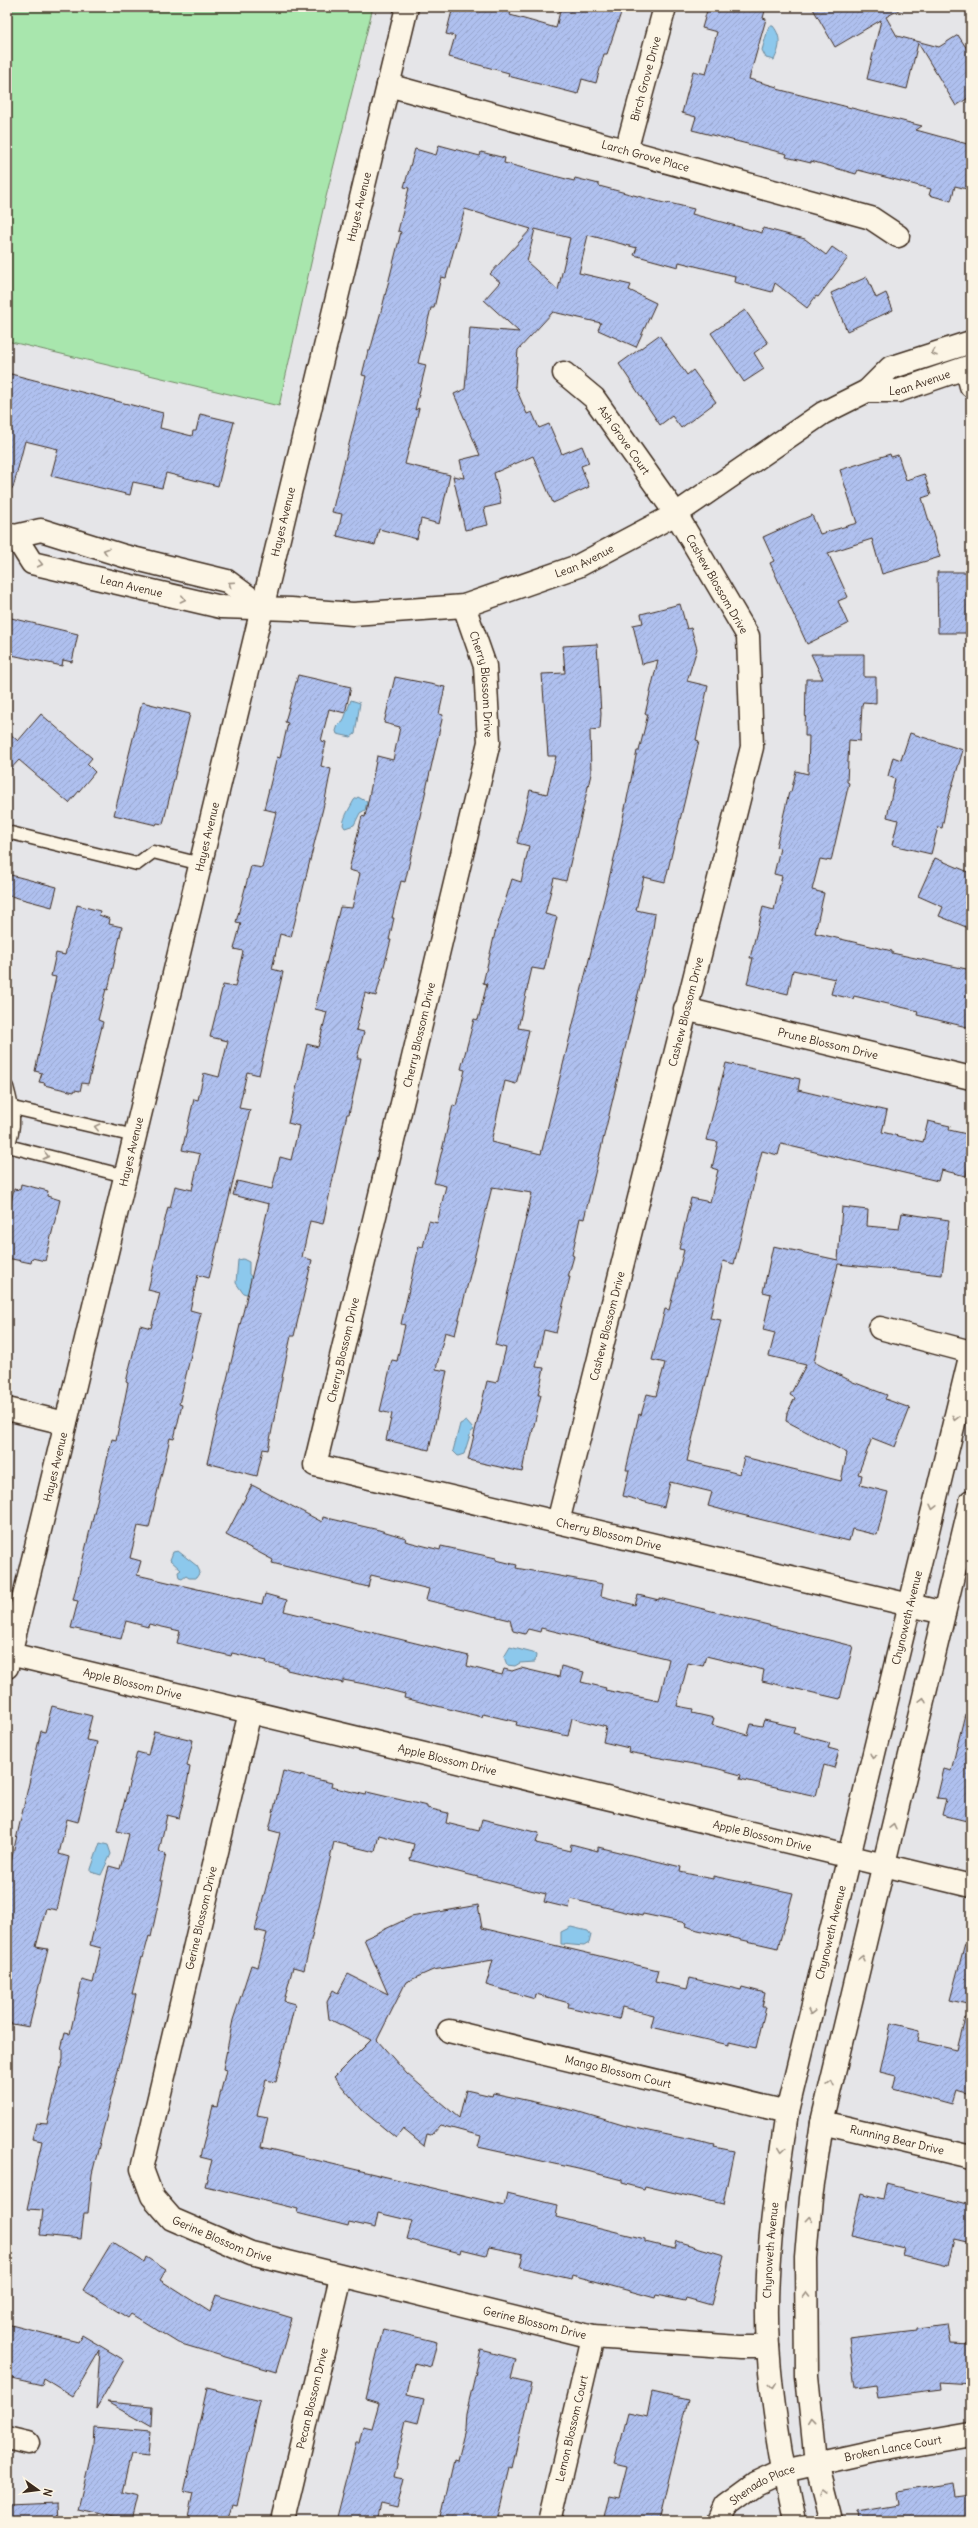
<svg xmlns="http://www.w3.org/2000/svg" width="978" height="2528" font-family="Delius,sans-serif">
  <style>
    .green { fill: #a8e6ad; stroke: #728866 }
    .water { fill: #8cc8ec; stroke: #6c899a }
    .building { fill: url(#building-hatch); stroke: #3b2a1e; fill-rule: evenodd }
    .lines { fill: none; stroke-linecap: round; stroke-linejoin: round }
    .lane-casing { stroke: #3b2a1e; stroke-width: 15 }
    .street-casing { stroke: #3b2a1e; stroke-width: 25 }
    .secondary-casing { stroke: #3b2a1e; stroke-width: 25 }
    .lane { stroke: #fcf5e5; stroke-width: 12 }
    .street { stroke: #fcf5e5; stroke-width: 22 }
    .secondary { stroke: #fcf5e5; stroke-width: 22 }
    .oneway { stroke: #9c9082 }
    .labels { text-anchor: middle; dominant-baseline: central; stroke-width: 3; stroke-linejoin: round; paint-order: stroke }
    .street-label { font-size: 11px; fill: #3b2a1e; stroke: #fcf5e5 }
  </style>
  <defs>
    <pattern id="building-hatch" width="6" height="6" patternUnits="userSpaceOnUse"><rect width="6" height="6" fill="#afc0ef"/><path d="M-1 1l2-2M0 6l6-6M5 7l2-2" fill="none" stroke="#97a5cc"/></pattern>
  </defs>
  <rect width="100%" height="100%" fill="#e5e5e8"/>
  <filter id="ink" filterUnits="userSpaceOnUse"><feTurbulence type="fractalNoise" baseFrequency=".025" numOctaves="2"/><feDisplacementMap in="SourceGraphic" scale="8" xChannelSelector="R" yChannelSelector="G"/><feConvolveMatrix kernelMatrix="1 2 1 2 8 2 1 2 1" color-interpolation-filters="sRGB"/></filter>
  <g filter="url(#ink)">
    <polygon class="green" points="7,7 373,7 324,205 279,406 7,341"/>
    <g class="water">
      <path d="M769,26h4c9,11 7,22 1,34l-8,-2 -4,-8z"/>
      <polygon points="351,700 360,703 355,734 351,737 337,734 336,731 338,725 343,722"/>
      <path d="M358,797l9,5 -2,8 -5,3 -6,12 -9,3 -2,-3c1,-9 7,-17 11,-25z"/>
      <polygon points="243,1259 249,1262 249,1274 255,1282 254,1296 243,1293 236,1283 238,1260"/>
      <polygon points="466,1421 474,1430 471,1432 464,1454 458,1456 453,1451 460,1424"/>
      <polygon points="178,1551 197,1566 200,1572 196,1578 189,1578 186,1576 182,1579 179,1578 178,1572 181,1570 170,1560 173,1552"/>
      <polygon points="510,1647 533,1653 536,1655 535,1662 520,1663 515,1666 507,1665 504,1657"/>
      <polygon points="100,1843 108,1845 111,1854 101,1875 91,1872 91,1869"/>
      <polygon points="571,1927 588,1931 591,1935 589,1943 584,1946 561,1944 561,1932"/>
    </g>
    <g class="building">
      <polygon points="453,7 512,7 510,15 556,28 561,7 623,7 607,54 604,54 596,83 582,79 578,94 508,76 509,73 449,57 455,36 446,34"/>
      <polygon points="708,7 766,7 763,18 766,19 749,79 777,87 777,89 922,126 916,130 971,145 971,190 955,186 951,201 929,195 931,189 858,170 856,174 811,161 811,163 786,157 787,154 692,130 696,117 682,113 693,71 706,74 717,32 702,28"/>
      <polygon points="812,7 904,7 886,17 897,36 939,47 958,35 971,55 971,96 956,106 918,43 907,89 867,79 881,20 835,47"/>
      <path d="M439,145l41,11 1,-4 24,6 -1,5 70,18 1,-3 24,6v2l69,18 1,-1 25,6 -2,5 70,19 1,-5 42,11 21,16 6,-8 16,11 -30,39 -2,-1 -9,12 -32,-25 -3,9 -38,-10 1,-6 -56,-14 -1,5 -44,-12 3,-7 -49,-13 -9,38 52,12 -2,5 27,13 -20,44 -38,-17 3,-7 -48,-11 -35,38 -3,36 12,28 5,-2 7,16 10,-4 13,30 20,-8 7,17 -8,3 8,21 -36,16 -20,-47 -39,17 7,31 -17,4 4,17 -23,5 -12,-54 11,2 -4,-18 20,-5 -26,-61 11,-5 5,-61 49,4 -35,-32 16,-18 -10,-8 41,-45 -66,-20 -19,69 -5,-1 -7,31h-3l-13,55 8,2 -11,45 4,-2 -14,56 45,11 -11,49 -18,-5 -4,20 -38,-10 -4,16 -38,-9 5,-22 -10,-2 34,-136 -4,-1 6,-24h2l13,-47 18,-72 -3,-1 11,-43 -5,-1 11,-38 21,6zM535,229l35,9 -12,52 -31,-28z"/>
      <polygon points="867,277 876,298 886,293 893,310 847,331 831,293"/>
      <polygon points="745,310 768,343 754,353 764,369 744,382 711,333"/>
      <polygon points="659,335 687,375 693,370 716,402 681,428 672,416 660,425 619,364"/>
      <polygon points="7,373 163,413 160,428 192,436 193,431 196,431 200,414 234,422 218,486 166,473 162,488 133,482 130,495 51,476 58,449 25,441 13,488 7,487"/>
      <polygon points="890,454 891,457 898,455 906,480 924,474 931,495 922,498 940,557 882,574 872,539 828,553 848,597 838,601 848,624 807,644 770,563 774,561 763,537 812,515 820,534 857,523 840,470"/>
      <polygon points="937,572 971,572 971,633 938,633"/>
      <polygon points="680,604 687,629 691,628 697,649 687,681 708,686 696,740 699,741 665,882 644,877 636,910 655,914 652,936 584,1219 580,1218 572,1255 574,1256 568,1277 570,1277 556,1333 544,1330 536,1367 544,1368 538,1395 541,1395 528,1451 526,1451 522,1472 468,1460 487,1381 497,1383 506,1348 495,1345 532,1193 492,1187 455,1335 445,1332 436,1369 447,1371 429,1450 386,1440 392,1414 380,1411 392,1360 397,1361 405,1325 401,1324 419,1246 423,1247 429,1221 437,1223 446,1186 434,1183 453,1105 456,1106 465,1070 461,1069 474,1019 478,1020 487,984 483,983 495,933 512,879 521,882 529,846 517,843 530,790 547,794 556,756 548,756 542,674 565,673 563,646 597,644 601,714 600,729 590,730 591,774 566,881 554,878 545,914 557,917 544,970 532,968 518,1028 529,1030 519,1073 516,1084 505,1081 491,1142 541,1154 618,842 637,751 639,751 648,714 645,714 658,660 642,664 633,625 643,623 641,614"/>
      <polygon points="7,617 78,634 72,662 63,660 62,666 7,654"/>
      <polygon points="811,654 864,654 864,677 876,677 876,703 863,702 862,705 860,741 849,740 847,782 849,783 831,861 820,859 812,890 824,893 815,933 892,951 892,953 971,970 971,1028 917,1015 918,1011 854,996 853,999 831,994 835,979 793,970 788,994 747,984 753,958 750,958 763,907 774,910 782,876 774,874 780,848 776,847 789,792 791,792 796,771 808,774 809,736 805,736 806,679 823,679"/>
      <polygon points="298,675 351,687 345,713 329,709 321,741 326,742 321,766 331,769 325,800 291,937 280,934 272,969 283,972 259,1075 247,1072 239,1108 250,1110 230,1194 209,1278 198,1275 190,1310 201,1313 179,1404 182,1405 174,1439 170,1438 149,1528 138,1526 130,1558 141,1561 137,1575 262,1604 265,1594 287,1600 284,1611 469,1656 467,1666 502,1675 504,1669 512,1671 521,1668 559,1677 561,1666 584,1672 581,1682 606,1688 605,1690 659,1701 669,1659 541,1628 540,1632 528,1629 525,1634 513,1631 510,1620 426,1600 429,1589 371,1575 368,1587 272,1563 273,1560 226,1535 252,1485 322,1522 323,1517 379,1530 406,1538 405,1541 440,1550 441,1546 496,1558 496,1560 517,1565 516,1568 603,1584 601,1596 635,1605 638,1595 659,1600 659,1598 853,1646 840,1699 762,1681 764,1670 706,1656 703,1666 688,1663 677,1706 693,1709 692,1713 714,1718 712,1725 748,1735 751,1724 762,1726 764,1720 795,1727 793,1733 830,1743 828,1748 839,1751 834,1768 824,1765 816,1796 740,1779 741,1775 715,1768 628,1752 629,1748 603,1742 606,1727 572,1718 568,1736 538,1730 516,1725 517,1722 483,1714 482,1717 404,1698 405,1694 370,1685 343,1680 343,1683 287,1670 287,1668 266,1663 267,1661 232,1653 231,1656 177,1643 180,1631 149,1624 148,1627 126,1621 121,1639 71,1628 78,1601 73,1600 112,1439 116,1440 124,1403 128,1383 126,1382 140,1325 151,1328 160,1293 148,1290 168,1207 170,1208 175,1186 192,1190 200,1154 182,1150 194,1099 198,1100 204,1073 219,1077 228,1041 210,1037 223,985 235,987 243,951 234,949 241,923 236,922 251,866 262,868 276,812 264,809 277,757 280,758 288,723 285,722"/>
      <polygon points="395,677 445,687 439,714 443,715 405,882 401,881 392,918 394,918 389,940 391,940 376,996 365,993 356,1030 364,1032 357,1058 361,1058 355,1087 349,1114 347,1114 323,1224 310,1221 302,1257 312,1260 294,1336 291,1336 283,1373 268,1450 263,1449 257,1476 207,1463 269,1204 233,1195 237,1181 272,1189 280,1157 291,1160 299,1126 288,1123 307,1044 318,1047 327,1012 315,1009 340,907 352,908 360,873 349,870 362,816 365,817 377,756 393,760 400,727 384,723"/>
      <polygon points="142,702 190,714 163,824 157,823 156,825 114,815"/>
      <polygon points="41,714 92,758 87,764 95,772 69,803 19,760 7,773 7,731 18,741"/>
      <polygon points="910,733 963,750 946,807 942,828 938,827 931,854 892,845 898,820 887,817 895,779 888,776 893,757 901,760"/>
      <polygon points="935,858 971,873 971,929 939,916 943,907 918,896"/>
      <polygon points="7,874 57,887 52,907 7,895"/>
      <polygon points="77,905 100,911 99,915 110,919 109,924 122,927 108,990 106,989 98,1020 103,1022 88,1084 82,1083 80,1091 75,1090 74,1092 44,1085 45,1083 39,1082 42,1073 35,1071 56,977 51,976 56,953 65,955"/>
      <polygon points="726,1063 800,1079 798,1090 887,1111 882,1132 923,1142 928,1121 950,1126 949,1130 971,1135 971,1153 966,1176 941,1170 938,1181 781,1144 778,1155 762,1151 734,1264 723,1261 710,1318 721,1320 687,1461 740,1474 744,1457 841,1481 847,1453 786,1421 787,1413 795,1398 790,1395 806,1365 769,1356 775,1333 763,1330 771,1294 763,1292 773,1246 838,1260 842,1207 868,1210 867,1226 899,1229 902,1213 949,1220 942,1275 838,1264 814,1362 853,1382 887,1395 885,1399 910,1408 895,1447 872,1438 858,1474 862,1475 860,1485 888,1492 877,1535 852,1529 849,1541 734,1513 708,1506 712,1492 670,1482 664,1507 623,1496 629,1470 626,1470 639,1414 641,1415 647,1394 656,1396 665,1363 652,1360 665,1309 669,1310 684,1250 679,1249 691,1198 710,1202 718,1170 712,1168 718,1142 706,1140"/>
      <polygon points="21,1184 48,1191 47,1196 60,1200 45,1261 32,1258 31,1263 7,1258 7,1219 14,1189 20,1190"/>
      <polygon points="52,1706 92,1716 86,1740 97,1742 78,1822 67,1819 59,1854 69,1857 57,1910 46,1908 36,1947 48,1949 29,2027 7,2023 7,1879 41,1731 45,1732"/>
      <polygon points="965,1714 971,1715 971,1822 942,1815 946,1799 937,1798 944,1769 951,1771"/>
      <polygon points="154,1731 193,1740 187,1766 190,1767 185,1795 179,1818 167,1815 159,1852 166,1854 160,1881 163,1881 151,1937 149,1936 143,1958 141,1957 132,1994 136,1994 130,2023 92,2174 88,2213 84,2213 81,2239 40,2235 43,2210 27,2209 42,2141 32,2139 36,2123 47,2124 63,2059 63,2049 61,2049 65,2033 70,2034 82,1980 93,1983 101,1948 90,1945 109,1866 120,1869 129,1834 117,1831 137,1752 148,1755"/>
      <polygon points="283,1771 332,1783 331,1787 366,1795 367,1792 427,1806 427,1808 448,1813 446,1823 479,1831 482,1819 539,1833 536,1843 570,1851 571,1844 598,1851 598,1847 681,1867 680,1872 713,1879 713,1876 793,1893 778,1948 698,1930 685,1926 686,1923 643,1914 642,1916 571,1899 569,1908 544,1902 546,1894 410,1860 414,1844 379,1835 375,1852 334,1842 304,1970 293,1967 284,2001 295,2004 276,2082 266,2080 257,2115 268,2117 261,2147 504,2205 507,2193 558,2205 556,2217 645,2239 645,2242 674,2249 676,2241 724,2255 711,2305 686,2298 685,2301 656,2295 655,2298 572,2275 571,2279 520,2267 523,2254 489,2247 486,2255 461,2249 460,2253 407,2239 412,2221 378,2213 375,2228 349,2222 348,2226 297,2213 298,2209 205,2186 212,2160 200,2157 213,2106 217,2107 226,2070 223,2069 233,2020 251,1965 258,1967 267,1933 255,1930 280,1833 269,1830"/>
      <polygon points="478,1905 482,1928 658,1970 655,1982 687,1989 690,1978 741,1990 742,1987 765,1993 762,2007 766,2007 756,2048 729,2042 729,2045 651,2027 654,2015 622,2007 619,2019 568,2007 569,2003 536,1994 535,1999 486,1985 493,1960 433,1970 406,1982 377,2040 407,2074 459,2118 466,2090 492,2096 493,2093 576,2111 626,2126 715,2145 714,2147 734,2151 723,2204 645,2186 644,2189 622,2183 622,2180 587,2171 478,2147 481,2136 440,2125 431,2135 427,2134 424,2146 403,2129 396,2138 362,2110 334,2077 371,2040 329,2019 327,2002 333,1990 338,1993 348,1974 388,1994 364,1939 411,1917"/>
      <polygon points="965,1943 971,1944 971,2005 950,2000"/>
      <polygon points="965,2018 971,2019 971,2095 956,2091 952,2104 893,2088 896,2076 880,2072 891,2023 920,2030 918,2041 957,2050"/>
      <polygon points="886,2184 971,2205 971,2243 954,2239 948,2266 902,2255 904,2248 851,2236 861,2193 883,2199"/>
      <polygon points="112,2242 144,2262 146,2257 166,2270 160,2280 210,2312 216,2295 292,2318 276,2372 178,2343 131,2314 128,2318 83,2290"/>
      <polygon points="7,2324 78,2342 82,2335 124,2360 96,2409 100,2350 73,2396 44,2378 42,2385 7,2377"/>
      <polygon points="947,2325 950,2344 971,2345 971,2384 939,2382 940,2390 878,2398 876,2385 855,2388 849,2339 917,2331 917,2329"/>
      <polygon points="383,2329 437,2342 431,2367 414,2363 407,2395 424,2399 418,2423 406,2420 393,2477 404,2479 397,2508 380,2504 376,2521 336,2521 356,2443 359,2443 363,2426 372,2428 379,2403 366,2399"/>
      <polygon points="481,2350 516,2359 511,2379 531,2384 512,2468 510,2467 497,2521 440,2521 454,2460 457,2461 465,2429 466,2414"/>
      <polygon points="207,2388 260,2401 237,2505 233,2504 228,2521 187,2521 193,2494 184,2492"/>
      <polygon points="652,2392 688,2400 659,2521 603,2521 609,2496 619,2498 627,2467 614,2464 627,2413 647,2417"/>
      <polygon points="107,2402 152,2406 151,2427"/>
      <polygon points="94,2427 150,2432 148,2456 131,2454 122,2492 138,2496 132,2521 78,2509 93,2445"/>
      <polygon points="953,2483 955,2497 971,2495 971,2521 859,2521 858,2512 899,2505 897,2492"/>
      <polygon points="57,2503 58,2521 7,2521 7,2505"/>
    </g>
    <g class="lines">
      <defs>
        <g id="lane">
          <polyline points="7,832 137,864 153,852 201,864"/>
          <path d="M7,1087c6,21 10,40 0,61"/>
          <polyline points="13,1108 135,1136"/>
          <polyline points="8,1146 125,1176"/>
        </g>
        <g id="street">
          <path id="s1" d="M388,85l483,133 27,18"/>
          <path id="s2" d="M626,151l39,-144"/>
          <polyline points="966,368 971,386"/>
          <path id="s3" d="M464,606l21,60 4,76 -174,723 629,148"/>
          <path id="s4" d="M685,1009l286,69"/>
          <polyline points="880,1328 971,1352"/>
          <polyline points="7,1409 65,1423"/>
          <path id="s5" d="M558,1522l194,-775 -4,-111 -72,-122 -82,-116 -30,-25"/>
          <path id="s6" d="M10,1654l961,232"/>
          <path id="s7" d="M7,1667l400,-1660"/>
          <path id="s8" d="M250,1712l-108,457 10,27 20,23 79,34 342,84 147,10h28"/>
          <path id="s9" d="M449,2031l338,81"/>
          <path id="s10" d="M822,2122l149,35"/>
          <polyline points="7,2438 28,2443"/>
          <path id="s11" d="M283,2521l58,-244"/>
          <path id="s12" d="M550,2521l43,-184"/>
          <path id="s13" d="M719,2521l7,-15 30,-22 28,-13 90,-20 97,-17"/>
        </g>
        <g id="secondary">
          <path id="s14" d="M867,391h31l73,-25"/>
          <polyline points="7,534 15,536 41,530 124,556 227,581 262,607"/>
          <path id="s15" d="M15,536l17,27 189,44 70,2 62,5 111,-8 114,-40 98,-52 147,-101 44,-22 23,-23 81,-26"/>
          <path id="s16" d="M794,2521c-12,-57 -22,-116 -26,-174 -5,-79 8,-158 19,-235l184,-759"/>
          <polyline points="831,2521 816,2463 807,2376 806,2258 811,2198 822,2122 971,1501"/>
        </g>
      </defs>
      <use href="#lane" class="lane-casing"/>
      <use href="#street" class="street-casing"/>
      <use href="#secondary" class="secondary-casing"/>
      <use href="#lane" class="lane"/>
      <use href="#street" class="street"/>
      <use href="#secondary" class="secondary"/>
    </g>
    <defs><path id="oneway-chevron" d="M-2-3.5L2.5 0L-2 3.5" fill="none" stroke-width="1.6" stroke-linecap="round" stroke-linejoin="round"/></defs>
    <g class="oneway">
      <use href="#oneway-chevron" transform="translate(934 353) rotate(161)"/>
      <use href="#oneway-chevron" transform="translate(106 551) rotate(-162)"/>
      <use href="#oneway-chevron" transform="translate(40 564) rotate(14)"/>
      <use href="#oneway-chevron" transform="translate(231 584) rotate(-146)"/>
      <use href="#oneway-chevron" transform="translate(183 599) rotate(13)"/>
      <use href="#oneway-chevron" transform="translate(97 1127) rotate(-167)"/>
      <use href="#oneway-chevron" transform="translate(46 1156) rotate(14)"/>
      <use href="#oneway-chevron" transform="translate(955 1418) rotate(104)"/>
      <use href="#oneway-chevron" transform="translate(933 1507) rotate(103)"/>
      <use href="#oneway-chevron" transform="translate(923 1700) rotate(-77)"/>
      <use href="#oneway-chevron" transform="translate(873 1756) rotate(104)"/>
      <use href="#oneway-chevron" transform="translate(893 1827) rotate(-77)"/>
      <use href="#oneway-chevron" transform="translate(862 1958) rotate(-76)"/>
      <use href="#oneway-chevron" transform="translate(811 2012) rotate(103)"/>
      <use href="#oneway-chevron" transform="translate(831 2084) rotate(-77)"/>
      <use href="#oneway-chevron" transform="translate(782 2150) rotate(98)"/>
      <use href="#oneway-chevron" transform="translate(809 2219) rotate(-85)"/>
      <use href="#oneway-chevron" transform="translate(806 2295) rotate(-91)"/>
      <use href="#oneway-chevron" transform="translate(773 2386) rotate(83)"/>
      <use href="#oneway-chevron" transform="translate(812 2424) rotate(-96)"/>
      <use href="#oneway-chevron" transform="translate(823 2492) rotate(-104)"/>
    </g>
  </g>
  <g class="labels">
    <g class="street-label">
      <text stroke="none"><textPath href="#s2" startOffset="75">Birch Grove Drive</textPath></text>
      <text stroke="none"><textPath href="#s1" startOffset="267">Larch Grove Place</textPath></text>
      <text stroke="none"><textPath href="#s7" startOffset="1502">Hayes Avenue</textPath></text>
      <text stroke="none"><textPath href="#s14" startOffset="54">Lean Avenue</textPath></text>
      <text transform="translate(624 440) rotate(55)">Ash Grove Court</text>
      <text stroke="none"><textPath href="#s7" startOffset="1178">Hayes Avenue</textPath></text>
      <text stroke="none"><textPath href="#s15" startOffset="598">Lean Avenue</textPath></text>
      <text transform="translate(717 584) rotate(60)">Cashew Blossom Drive</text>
      <text stroke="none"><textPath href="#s15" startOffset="134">Lean Avenue</textPath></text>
      <text stroke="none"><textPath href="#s3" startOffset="81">Cherry Blossom Drive</textPath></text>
      <text stroke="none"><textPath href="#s7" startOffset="854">Hayes Avenue</textPath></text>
      <text stroke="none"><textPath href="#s5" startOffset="526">Cashew Blossom Drive</textPath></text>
      <text transform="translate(419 1035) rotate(-77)">Cherry Blossom Drive</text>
      <text stroke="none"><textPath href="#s4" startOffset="147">Prune Blossom Drive</textPath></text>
      <text stroke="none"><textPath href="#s7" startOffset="530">Hayes Avenue</textPath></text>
      <text stroke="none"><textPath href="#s5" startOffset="202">Cashew Blossom Drive</textPath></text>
      <text transform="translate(343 1350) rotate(-77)">Cherry Blossom Drive</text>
      <text stroke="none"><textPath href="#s7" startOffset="206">Hayes Avenue</textPath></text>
      <text stroke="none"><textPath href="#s3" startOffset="1185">Cherry Blossom Drive</textPath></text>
      <text stroke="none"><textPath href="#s16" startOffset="921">Chynoweth Avenue</textPath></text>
      <text stroke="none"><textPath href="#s6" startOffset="126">Apple Blossom Drive</textPath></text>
      <text stroke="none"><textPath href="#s6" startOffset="450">Apple Blossom Drive</textPath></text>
      <text stroke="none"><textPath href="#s6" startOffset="774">Apple Blossom Drive</textPath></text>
      <text transform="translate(201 1918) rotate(-77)">Gerine Blossom Drive</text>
      <text stroke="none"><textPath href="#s16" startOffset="597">Chynoweth Avenue</textPath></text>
      <text stroke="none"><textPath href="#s9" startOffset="174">Mango Blossom Court</textPath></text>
      <text stroke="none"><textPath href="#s10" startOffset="77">Running Bear Drive</textPath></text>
      <text stroke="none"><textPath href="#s8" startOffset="583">Gerine Blossom Drive</textPath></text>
      <text stroke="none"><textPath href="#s16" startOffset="273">Chynoweth Avenue</textPath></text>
      <text stroke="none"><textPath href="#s8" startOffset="907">Gerine Blossom Drive</textPath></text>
      <text stroke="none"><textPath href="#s11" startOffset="126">Pecan Blossom Drive</textPath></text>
      <text stroke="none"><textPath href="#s12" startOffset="95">Lemon Blossom Court</textPath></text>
      <text stroke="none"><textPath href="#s13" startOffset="196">Broken Lance Court</textPath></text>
      <text stroke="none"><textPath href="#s13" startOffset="59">Shenado Place</textPath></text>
    </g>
  </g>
  <rect width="978" height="2528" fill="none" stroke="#fcf5e5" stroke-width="24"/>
  <rect x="12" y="12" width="954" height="2504" fill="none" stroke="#3b2a1e" stroke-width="1.5" filter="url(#ink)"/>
  <g transform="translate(38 2490) rotate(104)" stroke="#fcf5e5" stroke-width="3" paint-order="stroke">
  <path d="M0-3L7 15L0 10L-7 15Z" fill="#3b2a1e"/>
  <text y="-6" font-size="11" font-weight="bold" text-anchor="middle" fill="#3b2a1e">N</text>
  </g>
</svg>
